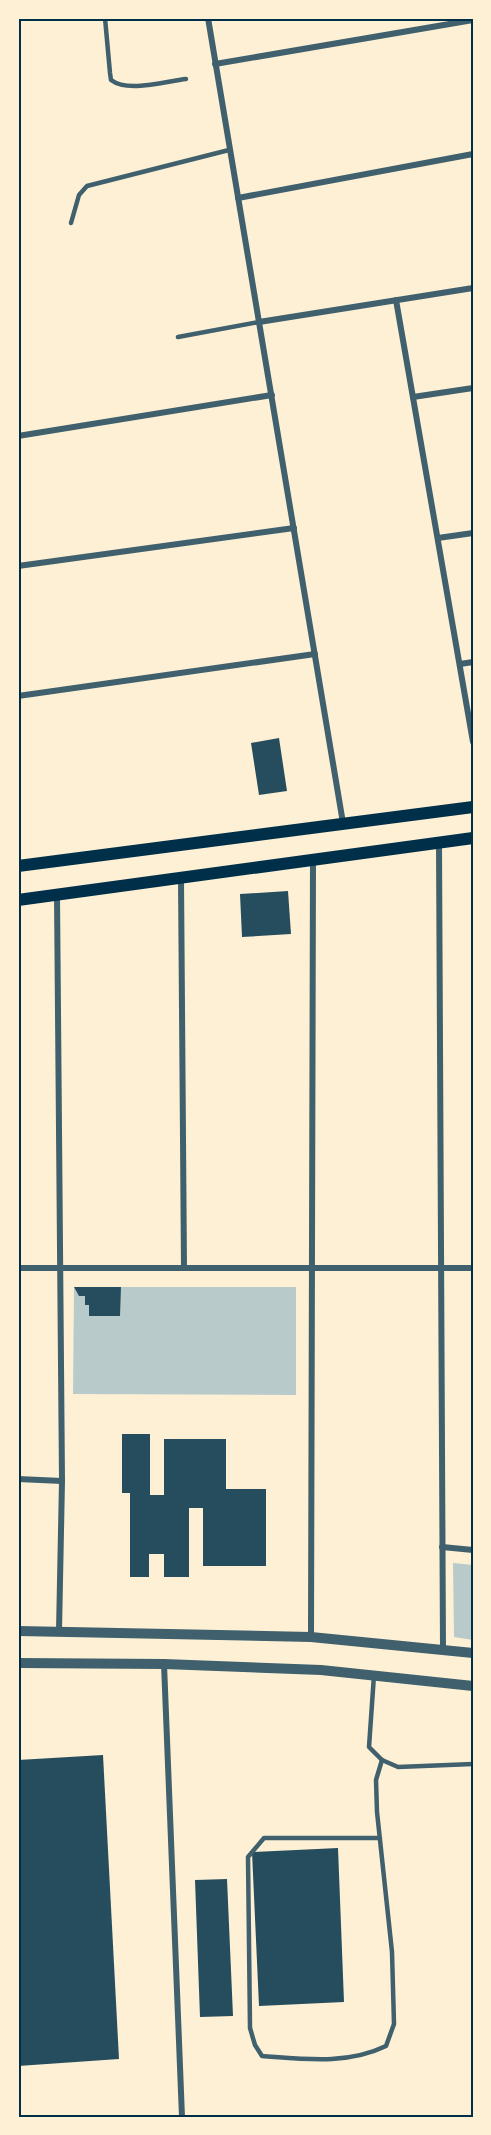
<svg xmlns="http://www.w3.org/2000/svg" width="491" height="2135" font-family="'Source Sans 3',sans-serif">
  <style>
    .green { fill: #b9caca }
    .building { fill: #264d5e }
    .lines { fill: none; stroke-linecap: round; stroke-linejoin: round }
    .service { stroke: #3f606c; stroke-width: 4.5 }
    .minor { stroke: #3f606c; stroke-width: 6 }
    .tertiary { stroke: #3f606c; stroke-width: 10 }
    .secondary { stroke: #003049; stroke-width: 12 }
    .neatline { fill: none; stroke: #003049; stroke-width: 2 }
  </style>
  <rect width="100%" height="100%" fill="#fdf0d5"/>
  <g class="green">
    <polygon points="74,1287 296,1287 296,1395 73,1394"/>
    <polygon points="453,1563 473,1565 473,1640 454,1637"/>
  </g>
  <g class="building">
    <polygon points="279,738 287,791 259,795 251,743"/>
    <polygon points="288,891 291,934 242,937 240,894"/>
    <polygon points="74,1287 121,1287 120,1316 89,1316 89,1305 85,1305 85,1296 79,1296"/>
    <polygon points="122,1434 150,1434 150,1495 164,1495 164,1439 226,1439 226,1489 266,1489 266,1566 203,1566 203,1508 189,1508 189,1577 164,1577 164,1554 149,1554 149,1577 130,1577 130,1493 122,1493"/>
    <polygon points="103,1755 119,2059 18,2066 18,1760"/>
    <polygon points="338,1848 344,2002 259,2006 252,1852"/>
    <polygon points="227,1879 233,2016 200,2017 195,1880"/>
  </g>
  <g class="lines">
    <g class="service">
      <path d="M105,18l5,55 1,7c17,13 55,1 75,-1"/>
      <polyline points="71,223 79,195 87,186 229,150"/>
      <polyline points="178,337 259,322"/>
      <polyline points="374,1675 369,1747 382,1760 398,1767 473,1764"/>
      <path d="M380,1838h-116l-16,19 2,171 5,17 7,11c42,3 85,9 124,-10l8,-22 -2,-72 -15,-140 -1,-32 6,-20"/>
    </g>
    <g class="minor">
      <polyline points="208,18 343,823"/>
      <polyline points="215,64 473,20"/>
      <polyline points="238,198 473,154"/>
      <polyline points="396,300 473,742"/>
      <polyline points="259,322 473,288"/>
      <polyline points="413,397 473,388"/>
      <polyline points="18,436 272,395"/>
      <polyline points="438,538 473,533"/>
      <polyline points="18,566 294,528"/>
      <polyline points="460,664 473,662"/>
      <polyline points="18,696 315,654"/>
      <polyline points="439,843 443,1650"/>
      <polyline points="181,878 184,1268"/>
      <polyline points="57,895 62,1481 59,1631"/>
      <polyline points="18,1268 473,1268"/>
      <polyline points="18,1479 62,1481"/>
      <polyline points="442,1547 473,1550"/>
      <polyline points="311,1637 313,860"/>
      <polyline points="164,1664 182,2117"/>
    </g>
    <g class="tertiary">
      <polyline points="18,1631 311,1637 473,1653"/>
      <polyline points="18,1663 164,1664 321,1670 473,1686"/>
    </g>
    <g class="secondary">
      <polyline points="18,866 473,807"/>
      <polyline points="18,900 473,838"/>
    </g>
  </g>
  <rect width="491" height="2135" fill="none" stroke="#fdf0d5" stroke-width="39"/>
  <rect x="20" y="20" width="452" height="2096" class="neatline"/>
</svg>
